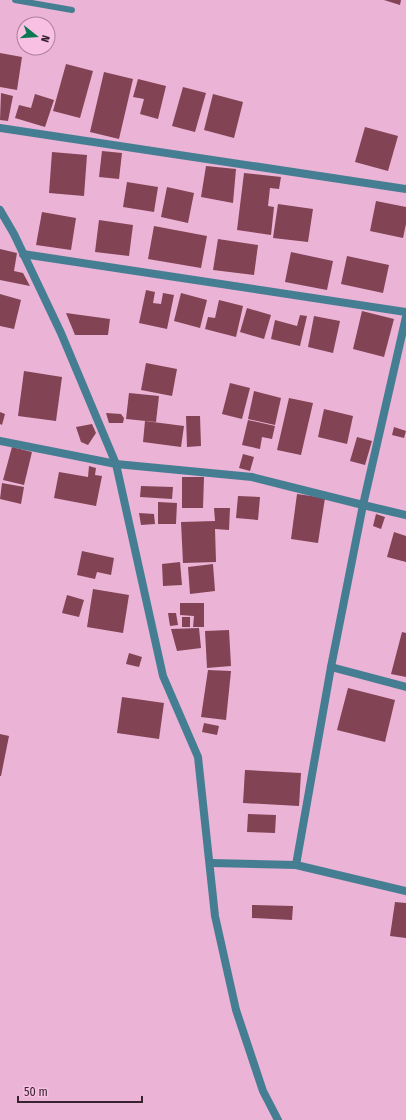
<svg xmlns="http://www.w3.org/2000/svg" width="406" height="1120" font-family="'Fira Sans Condensed',sans-serif">
  <style>
    .building { fill: #824355 }
    .lines { fill: none; stroke-linecap: round; stroke-linejoin: round }
    .service { stroke: #457e92; stroke-width: 6 }
    .minor { stroke: #457e92; stroke-width: 8 }
    .tertiary { stroke: #457e92; stroke-width: 8 }
  </style>
  <rect width="100%" height="100%" fill="#ebb3d5"/>
  <g class="building">
    <polygon points="384,0 401,0 400,5"/>
    <polygon points="0,53 22,57 17,90 0,87"/>
    <polygon points="66,64 93,71 80,118 53,111"/>
    <polygon points="104,72 133,79 119,139 90,132"/>
    <polygon points="138,79 166,86 158,119 140,114 144,99 133,97"/>
    <polygon points="183,87 206,93 195,132 172,126"/>
    <polygon points="1,93 13,96 8,121 0,120"/>
    <polygon points="35,94 54,100 45,127 15,118 19,105 31,108"/>
    <polygon points="213,94 243,102 234,138 204,130"/>
    <polygon points="365,127 398,136 388,171 355,162"/>
    <polygon points="102,151 122,153 119,179 99,177"/>
    <polygon points="52,152 87,155 84,196 49,193"/>
    <polygon points="206,166 236,169 233,203 201,197"/>
    <polygon points="244,173 281,177 279,189 270,188 268,206 274,207 271,235 237,230"/>
    <polygon points="127,182 158,187 154,212 123,207"/>
    <polygon points="167,187 194,193 188,223 161,217"/>
    <polygon points="376,201 406,207 406,224 403,238 370,231"/>
    <polygon points="278,204 313,209 308,242 273,238"/>
    <polygon points="42,212 76,218 71,250 36,245"/>
    <polygon points="99,220 133,225 129,256 95,252"/>
    <polygon points="154,226 207,236 201,268 148,259"/>
    <polygon points="218,239 258,245 254,275 213,270"/>
    <polygon points="0,249 17,253 14,271 23,273 30,286 0,280"/>
    <polygon points="291,252 333,261 327,290 285,282"/>
    <polygon points="347,256 389,265 383,293 341,284"/>
    <polygon points="146,290 155,292 153,303 161,304 163,293 174,295 167,329 139,323"/>
    <polygon points="181,293 207,300 200,328 174,321"/>
    <polygon points="0,294 21,300 14,329 0,326"/>
    <polygon points="219,300 243,306 236,337 205,329 208,317 215,318"/>
    <polygon points="247,308 271,315 264,339 240,332"/>
    <polygon points="362,311 394,319 384,357 353,349"/>
    <polygon points="66,313 110,319 108,335 75,335"/>
    <polygon points="300,315 307,316 300,346 271,339 275,320 297,326"/>
    <polygon points="314,316 340,321 333,353 308,347"/>
    <polygon points="146,363 177,369 172,396 141,390"/>
    <polygon points="24,371 62,377 56,421 18,416"/>
    <polygon points="230,383 250,388 242,419 222,414"/>
    <polygon points="254,391 281,398 275,425 248,419"/>
    <polygon points="129,393 159,396 156,422 126,419"/>
    <polygon points="289,398 313,403 301,455 277,450"/>
    <polygon points="324,409 353,416 347,444 318,437"/>
    <polygon points="0,412 5,414 2,425 0,424"/>
    <polygon points="106,413 121,414 124,418 123,423 109,423"/>
    <polygon points="186,416 200,416 201,446 187,447"/>
    <polygon points="248,420 275,426 272,439 262,437 260,449 242,445"/>
    <polygon points="145,421 184,426 181,447 143,442"/>
    <polygon points="92,424 96,433 88,445 81,442 76,427"/>
    <polygon points="394,427 406,431 404,438 392,435"/>
    <polygon points="357,437 372,441 365,465 350,461"/>
    <polygon points="12,447 32,452 24,485 3,480"/>
    <polygon points="243,454 254,457 250,471 239,468"/>
    <polygon points="89,466 96,468 95,475 102,476 96,506 54,498 59,472 88,477"/>
    <polygon points="182,477 204,477 203,508 182,508"/>
    <polygon points="2,483 24,487 21,504 0,499"/>
    <polygon points="141,486 173,487 172,499 140,497"/>
    <polygon points="297,494 325,498 318,543 291,539"/>
    <polygon points="238,496 260,497 258,520 236,518"/>
    <polygon points="158,502 177,503 176,524 158,524"/>
    <polygon points="214,508 230,508 229,530 215,529 216,562 183,563 181,522 215,521"/>
    <polygon points="139,513 154,514 155,524 141,525"/>
    <polygon points="376,514 385,517 381,529 373,526"/>
    <polygon points="394,532 406,536 406,562 387,557"/>
    <polygon points="82,551 114,558 111,575 97,572 95,579 77,575"/>
    <polygon points="180,562 182,585 163,586 162,564"/>
    <polygon points="213,564 215,591 190,594 188,567"/>
    <polygon points="93,589 129,595 123,633 87,627"/>
    <polygon points="67,595 84,600 79,617 62,613"/>
    <polygon points="180,603 204,603 204,627 193,627 194,616 180,615"/>
    <polygon points="168,613 176,613 178,625 170,626"/>
    <rect x="182" y="617" width="8" height="10"/>
    <polygon points="199,628 201,648 177,651 171,629"/>
    <polygon points="229,630 231,666 207,668 205,631"/>
    <polygon points="402,632 406,633 406,677 391,674"/>
    <polygon points="129,653 142,657 139,667 126,664"/>
    <polygon points="208,670 231,671 226,720 201,717"/>
    <polygon points="348,688 395,700 385,742 337,730"/>
    <polygon points="122,697 164,703 159,739 117,733"/>
    <polygon points="204,723 219,726 217,735 202,732"/>
    <polygon points="0,734 9,736 1,776 0,776"/>
    <polygon points="245,770 301,773 299,806 243,803"/>
    <polygon points="248,814 276,815 275,833 247,832"/>
    <polygon points="395,902 406,903 406,938 390,936"/>
    <polygon points="252,905 293,906 292,920 252,918"/>
  </g>
  <g class="lines">
    <polyline class="service" points="15,0 72,10"/>
    <g class="minor">
      <polyline points="0,128 406,189"/>
      <polyline points="23,254 406,312"/>
      <polyline points="0,441 116,464 252,477 363,505 406,515"/>
      <polyline points="331,667 406,687"/>
      <polyline points="210,863 296,865 406,891"/>
      <polyline points="296,865 331,667 363,505 406,317"/>
    </g>
    <polyline class="tertiary" points="0,210 14,234 61,333 116,464 163,676 198,757 215,916 236,1010 263,1091 278,1120"/>
  </g>
  <g transform="translate(36 36) rotate(107)"><circle r="19" fill="#f8c0e2" stroke="#ab819a"/>
  <path d="M0-3L7 15L0 10L-7 15Z" fill="#0b7852"/>
  <text y="-6" font-size="11" font-weight="bold" text-anchor="middle" fill="#37222f">N</text>
  </g>
  <path d="M18 1096v6h124v-6" fill="none" stroke="#37222f" stroke-width="2"/>
  <text x="24" y="1096" font-size="12" fill="#37222f" stroke="#f8c0e2" stroke-width="3" paint-order="stroke">50 m</text>
</svg>
